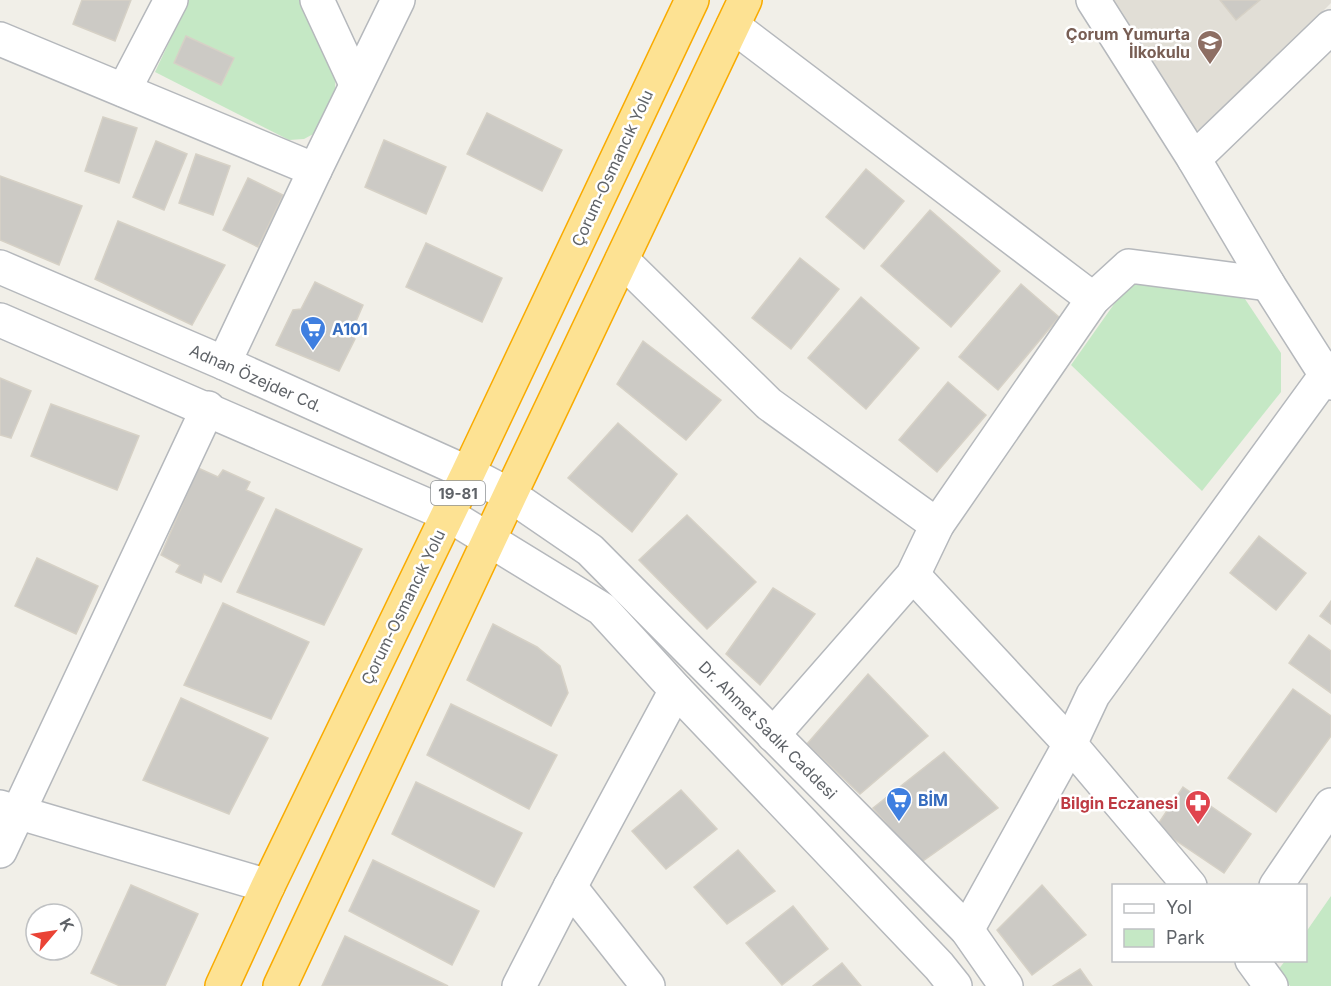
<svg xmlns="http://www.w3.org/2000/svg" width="1331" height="986" font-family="Inter,sans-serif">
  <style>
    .education { fill: #e1ded6 }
    .green { fill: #c5e8c5 }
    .building { fill: #cccac5; stroke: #d6d1c6; stroke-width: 1.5 }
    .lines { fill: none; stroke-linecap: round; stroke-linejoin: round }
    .minor-casing { stroke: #b5b8bc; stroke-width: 36 }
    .highway-casing { stroke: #f9ab00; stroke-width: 36 }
    .minor { stroke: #fff; stroke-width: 33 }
    .highway { stroke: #fde293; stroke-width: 33 }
    .labels { text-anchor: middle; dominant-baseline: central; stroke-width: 5; stroke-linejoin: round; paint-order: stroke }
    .shield { fill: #fff; stroke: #8f9295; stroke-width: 1.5 }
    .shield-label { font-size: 15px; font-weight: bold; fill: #5f6368 }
    .education-label { font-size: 16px; font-weight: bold; fill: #785e54; stroke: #fff; text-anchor: end }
    .street-label { font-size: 16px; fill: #5f6368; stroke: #fff }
    .shop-label { font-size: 16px; font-weight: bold; fill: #366cbe; stroke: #fff; text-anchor: start }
    .health-label { font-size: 16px; font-weight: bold; fill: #be3a42; stroke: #fff; text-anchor: end }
  </style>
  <rect width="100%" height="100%" fill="#f1efe8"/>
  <polygon class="education" points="1106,0 1331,0 1331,3 1206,129 1195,130"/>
  <g class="green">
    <polygon points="189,0 299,0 336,69 335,89 317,132 304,139 289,140 155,72"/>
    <polygon points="1136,273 1245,299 1281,353 1281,392 1202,491 1071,365"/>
    <polygon points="1331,896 1331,986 1290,986 1278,970 1285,961 1306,960 1306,932"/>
  </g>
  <g class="building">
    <polygon points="82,0 131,0 115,41 73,24"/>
    <polygon points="1220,0 1260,0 1236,20"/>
    <polygon points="186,36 234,58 221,85 174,63"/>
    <polygon points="487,113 562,150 542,191 467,154"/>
    <polygon points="103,117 137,128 119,183 85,171"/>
    <polygon points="384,140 446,167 426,214 365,187"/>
    <polygon points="156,141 187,154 164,210 133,197"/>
    <polygon points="196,154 230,166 213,215 179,203"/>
    <polygon points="866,169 904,201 864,249 826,217"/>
    <polygon points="0,176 82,206 59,265 0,240"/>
    <polygon points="248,178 283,195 258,247 223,230"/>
    <polygon points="930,210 1000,271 951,327 881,266"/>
    <polygon points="118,221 225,265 192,325 95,279"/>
    <polygon points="426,243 502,278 482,322 406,287"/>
    <polygon points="800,258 839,289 791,349 752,318"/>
    <polygon points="315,282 363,305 351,333 355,339 339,371 276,345 293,310 301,309"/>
    <polygon points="1021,284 1059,317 998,390 959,357"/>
    <polygon points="861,297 919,348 866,409 808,358"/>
    <polygon points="643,341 721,400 686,440 617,384"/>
    <polygon points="0,378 31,391 11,438 0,435"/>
    <polygon points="948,382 986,415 937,472 899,440"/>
    <polygon points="51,404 139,436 117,490 31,456"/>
    <polygon points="618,423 677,474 632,532 568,478"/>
    <polygon points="198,468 218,477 223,470 250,482 246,490 264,498 221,582 204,574 201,583 176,572 180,565 161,555"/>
    <polygon points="276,509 362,549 324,625 237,592"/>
    <polygon points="687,515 756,582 707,629 639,560"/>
    <polygon points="1259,536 1306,573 1276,610 1230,573"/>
    <polygon points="37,558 98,586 76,634 15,606"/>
    <polygon points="773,588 815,614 760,685 726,654"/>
    <polygon points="1331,601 1331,624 1320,616"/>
    <polygon points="223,603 309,642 271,719 184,685"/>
    <polygon points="493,624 537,647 560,666 568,693 551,726 467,680"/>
    <polygon points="1309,635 1331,651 1331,693 1289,663"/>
    <polygon points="868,674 928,736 860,794 807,744"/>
    <polygon points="1293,689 1331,716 1331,736 1276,812 1228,778"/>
    <polygon points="181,698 268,738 229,814 143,780"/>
    <polygon points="451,704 557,755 529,809 427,755"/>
    <polygon points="944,752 998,808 920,863 873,808"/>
    <polygon points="416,782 522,833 494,887 392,834"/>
    <polygon points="1183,787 1251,834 1224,873 1156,827"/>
    <polygon points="681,790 717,829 666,869 632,831"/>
    <polygon points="738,850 775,891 727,924 694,887"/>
    <polygon points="373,860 479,911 452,965 349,911"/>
    <polygon points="131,885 198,914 165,986 120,986 91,973"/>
    <polygon points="1042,885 1086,935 1032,975 997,930"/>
    <polygon points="793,906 828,949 782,985 746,943"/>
    <polygon points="345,936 448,986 322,986"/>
    <polygon points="842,963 861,986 813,986"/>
    <polygon points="1080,969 1092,986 1053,986"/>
  </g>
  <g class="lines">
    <defs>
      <g id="minor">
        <polyline points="317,0 356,84"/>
        <polyline points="1093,0 1194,159 1268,284 1331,383"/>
        <polyline points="733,26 1093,299"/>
        <polyline points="0,39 315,170"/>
        <polyline points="124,90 171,0"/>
        <polyline points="1194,159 1331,27"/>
        <polyline points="622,260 769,404 937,525"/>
        <polyline points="0,267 224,363 468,473 510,495 590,550 967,930 1006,986"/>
        <polyline points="0,320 447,514 602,609 676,690 939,966 955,986"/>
        <polyline points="224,363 315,170 398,0"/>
        <polyline points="913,575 1070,744 1190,886"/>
        <polyline points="773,735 913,575 937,525 1093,299 1129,266 1268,284"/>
        <polyline points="0,807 268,886"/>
        <polyline points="0,851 208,408"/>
        <polyline points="1276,886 1331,805"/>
        <polyline points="570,887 648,986"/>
        <polyline points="967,930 1070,744 1093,695 1331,368"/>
        <polyline points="1252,960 1271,986"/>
        <polyline points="519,986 570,887 676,690"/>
      </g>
      <g id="highway">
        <polyline points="222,986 268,886 468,473 692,0"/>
        <polyline points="280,986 510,495 745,0"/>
      </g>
    </defs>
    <use href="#minor" class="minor-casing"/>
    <use href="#highway" class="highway-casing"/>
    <use href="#minor" class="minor"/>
    <use href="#highway" class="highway"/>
  </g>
  <defs>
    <symbol id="school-pin" viewBox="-11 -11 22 30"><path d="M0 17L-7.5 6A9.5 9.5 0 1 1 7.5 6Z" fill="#8d6e63" stroke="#fff"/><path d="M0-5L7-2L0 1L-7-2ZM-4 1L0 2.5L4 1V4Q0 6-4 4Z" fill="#fff"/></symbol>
    <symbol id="supermarket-pin" viewBox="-11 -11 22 30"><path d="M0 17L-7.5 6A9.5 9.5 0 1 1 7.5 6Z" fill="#3f7fe0" stroke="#fff"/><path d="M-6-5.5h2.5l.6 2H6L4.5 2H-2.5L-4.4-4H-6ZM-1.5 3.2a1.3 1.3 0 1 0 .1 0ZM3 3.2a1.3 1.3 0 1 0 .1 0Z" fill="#fff"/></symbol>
    <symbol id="pharmacy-pin" viewBox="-11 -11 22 30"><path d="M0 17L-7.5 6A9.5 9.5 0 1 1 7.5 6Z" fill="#e0444e" stroke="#fff"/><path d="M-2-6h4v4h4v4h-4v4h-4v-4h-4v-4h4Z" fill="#fff"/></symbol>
  </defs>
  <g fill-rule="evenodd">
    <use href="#school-pin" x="1195" y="28" width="30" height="40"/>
    <use href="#supermarket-pin" x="298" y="314" width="30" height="40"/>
    <use href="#supermarket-pin" x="884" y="785" width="30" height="40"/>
    <use href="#pharmacy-pin" x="1183" y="788" width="30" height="40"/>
  </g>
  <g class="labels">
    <rect class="shield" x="431" y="481" width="54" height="24" rx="4.5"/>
    <g class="shield-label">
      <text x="458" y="493">19-81</text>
    </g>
    <g class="education-label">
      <text x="1190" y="34">Çorum Yumurta<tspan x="1190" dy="18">İlkokulu</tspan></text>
    </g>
    <g class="street-label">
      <text transform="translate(612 168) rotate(-65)">Çorum-Osmancık Yolu</text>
      <text transform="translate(256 378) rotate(24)">Adnan Özejder Cd.</text>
      <text transform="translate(403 607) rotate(-64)">Çorum-Osmancık Yolu</text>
      <text transform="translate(768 730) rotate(45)">Dr. Ahmet Sadık Caddesi</text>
    </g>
    <g class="shop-label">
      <text x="332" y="329">A101</text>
      <text x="918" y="800">BİM</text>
    </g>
    <g class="health-label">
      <text x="1178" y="803">Bilgin Eczanesi</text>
    </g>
  </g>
  <rect x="1112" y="884" width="195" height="78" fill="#ffffff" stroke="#bfc1c3" stroke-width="1.5"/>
  <rect x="1124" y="904" width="30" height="9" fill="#ffffff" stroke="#bfc1c3" stroke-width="1.5"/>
  <text x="1166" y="914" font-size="18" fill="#5f6368">Yol</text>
  <rect x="1124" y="929" width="30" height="18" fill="#c5e8c5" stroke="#bfc1c3" stroke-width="1.5"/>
  <text x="1166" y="944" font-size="18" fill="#5f6368">Park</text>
  <g transform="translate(54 932) rotate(61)"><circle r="28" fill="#ffffff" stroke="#bfc1c3" stroke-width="1.5"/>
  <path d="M0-4.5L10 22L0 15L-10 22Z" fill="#ea4335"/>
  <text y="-9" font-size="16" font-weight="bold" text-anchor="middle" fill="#5f6368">K</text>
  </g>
</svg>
